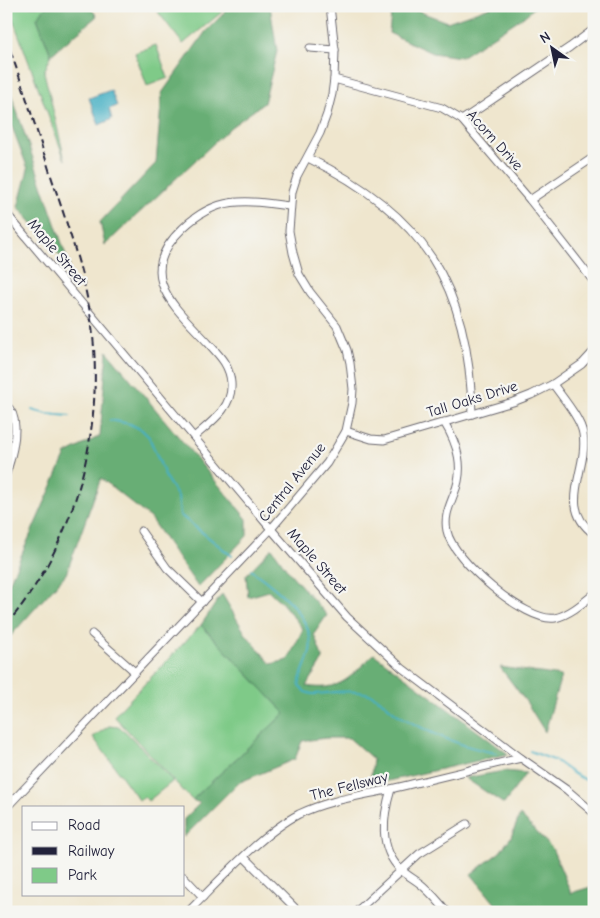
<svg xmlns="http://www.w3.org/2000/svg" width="600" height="918" font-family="'Comic Neue',sans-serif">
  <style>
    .green { fill: #7fca88; stroke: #507662 }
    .forest { fill: #67ae74; stroke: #446858 }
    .water { fill: #46b0c4; stroke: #346980 }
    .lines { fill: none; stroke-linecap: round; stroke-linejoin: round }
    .stream { stroke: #46b0c4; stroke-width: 2 }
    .street-casing { stroke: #6a676e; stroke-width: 9 }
    .street { stroke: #fff; stroke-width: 7 }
    .rail { stroke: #22223b; stroke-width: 2; stroke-dasharray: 8 4; stroke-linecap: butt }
    .labels { text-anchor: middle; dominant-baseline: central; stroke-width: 4.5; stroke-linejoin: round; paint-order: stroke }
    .street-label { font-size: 15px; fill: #22223b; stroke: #f6f6f2 }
  </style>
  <rect width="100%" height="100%" fill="#f6f6f2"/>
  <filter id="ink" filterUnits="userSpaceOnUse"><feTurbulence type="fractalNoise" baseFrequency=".02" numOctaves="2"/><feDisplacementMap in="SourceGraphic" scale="10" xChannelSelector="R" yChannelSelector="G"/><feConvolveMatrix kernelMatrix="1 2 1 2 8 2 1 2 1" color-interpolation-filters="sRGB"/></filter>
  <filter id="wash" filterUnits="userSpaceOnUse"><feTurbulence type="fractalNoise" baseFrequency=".0096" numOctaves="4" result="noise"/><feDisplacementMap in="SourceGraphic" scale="20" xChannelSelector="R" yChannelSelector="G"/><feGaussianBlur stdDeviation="1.12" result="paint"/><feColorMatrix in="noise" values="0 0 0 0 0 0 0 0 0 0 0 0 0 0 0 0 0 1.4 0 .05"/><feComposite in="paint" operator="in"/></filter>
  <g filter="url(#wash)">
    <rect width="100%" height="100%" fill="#efe6ce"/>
    <g class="green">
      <polygon points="8,6 47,6 37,18 51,55 44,72 65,160"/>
      <polygon points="165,6 218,6 222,12 183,44 158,12"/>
      <polygon points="156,45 168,78 147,86 135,53"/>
      <polygon points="201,625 285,713 192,800 114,716"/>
      <polygon points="109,726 118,727 125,731 173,781 148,801 145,797 139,800 93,737"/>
    </g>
    <g class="forest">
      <polygon points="47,6 89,6 97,16 51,55 37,18"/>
      <polygon points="220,6 270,6 277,51 264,103 231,127 105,245 100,222 156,163 162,93 206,31 225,12"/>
      <polygon points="392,6 411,6 423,13 447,22 493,6 536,6 526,15 461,57 432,53 389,33"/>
      <polygon points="6,79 70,267 18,207 28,169 6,111"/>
      <polygon points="107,351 247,519 247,536 198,587 150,518 101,478 66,574 6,641 6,590 66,454 100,436"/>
      <path d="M272,548l17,24 38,43 -13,19 9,25 -17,27c35,6 44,-9 68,-32l134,100 -138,31 3,-26 -24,-21h-23l-24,3 -7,18 -57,24 -54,54v-18l16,-16 -8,-3 93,-87 -84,-88 21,-31 23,39 26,31 17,-4 15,-31 -21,-26 -13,-12 -21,6 -2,-22z"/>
      <polygon points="500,667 561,676 545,732 527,703"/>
      <polygon points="504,771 526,773 504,804 465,778"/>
      <polygon points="520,815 552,848 571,893 594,886 594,912 502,912 471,874 500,852 511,837"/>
    </g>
    <polygon class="water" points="111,90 117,106 109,109 112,119 99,125 89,98"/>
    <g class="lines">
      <g class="stream">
        <polyline points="32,410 47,414 70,416"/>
        <polyline points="110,420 130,424 142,430 149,437 167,480 178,497 180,515 232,556"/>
        <path d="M251,570c24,17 65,48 59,81 -3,12 -9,22 -11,34l6,7 7,2c19,-1 39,-5 57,0 12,3 20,16 31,22 29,17 62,31 96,37"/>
        <polyline points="530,751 556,761 574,774 594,784"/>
      </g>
    </g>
  </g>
  <g filter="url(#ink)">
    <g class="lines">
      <defs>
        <g id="street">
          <polyline points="310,48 335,50"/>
          <polyline points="334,79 442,108 462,120 530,200 594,282"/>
          <polyline points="462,120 570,47 594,29"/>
          <path d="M308,158c115,55 162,128 164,256"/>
          <polyline points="530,200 594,157"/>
          <polyline points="6,213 265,522 347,617 402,668 521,758 567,790 594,813"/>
          <path d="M553,384c9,13 28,35 30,50 6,36 -27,72 11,100"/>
          <path d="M6,405c17,13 6,51 0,69"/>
          <path d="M444,422c14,23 21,46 10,72 -5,13 -10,23 -7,37 5,28 79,92 108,87 14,-3 28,-15 39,-24"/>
          <polyline points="346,431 371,439 384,440 513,402 531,395 553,384 582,364 594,351"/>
          <path d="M194,437c17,-15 39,-29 37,-54 -1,-17 -11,-27 -22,-39 -34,-37 -76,-69 -26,-116 34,-33 64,-28 106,-22"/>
          <polyline points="141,531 167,568 202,602"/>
          <polyline points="92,634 135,672"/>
          <path d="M391,789c-8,27 -13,59 10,81 7,6 15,10 22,16 9,8 17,17 24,26"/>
          <polyline points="6,808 271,529 327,463 346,431 352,403 353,389 350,363 347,350 337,326 310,292 299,274 293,253 289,231 292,192 297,176 320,133 327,114 332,94 334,79 335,50 330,6"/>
          <polyline points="244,857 299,912"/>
          <polyline points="184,877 203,897"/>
          <path d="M188,912c31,-31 73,-78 111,-98 29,-14 61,-18 92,-25 43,-10 86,-21 130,-31"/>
          <polyline points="356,912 419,854 467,824"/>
        </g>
      </defs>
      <use href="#street" class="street-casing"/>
      <use href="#street" class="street"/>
      <path class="rail" d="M6,39c17,46 31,93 46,140 17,51 36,104 41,157 10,102 -20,211 -87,289"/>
    </g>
  </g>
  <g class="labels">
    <g class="street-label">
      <text transform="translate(495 140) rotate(48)">Acorn Drive</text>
      <text transform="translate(57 252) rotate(50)">Maple Street</text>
      <text transform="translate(472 399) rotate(-17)">Tall Oaks Drive</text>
      <text transform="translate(292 482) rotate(-51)">Central Avenue</text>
      <text transform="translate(317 561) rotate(49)">Maple Street</text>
      <text transform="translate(349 786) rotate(-14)">The Fellsway</text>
    </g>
  </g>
  <rect width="600" height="918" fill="none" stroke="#f6f6f2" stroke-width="25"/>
  <rect x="22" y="806" width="162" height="90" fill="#f6f6f2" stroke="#a1a1a9"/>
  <rect x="32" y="822" width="25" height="8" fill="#ffffff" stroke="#a1a1a9"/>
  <text x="68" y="830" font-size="15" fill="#22223b">Road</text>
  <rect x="32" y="847" width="25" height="8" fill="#22223b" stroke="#a1a1a9"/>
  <text x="68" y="856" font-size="15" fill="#22223b">Railway</text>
  <rect x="32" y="868" width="25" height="15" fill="#7fca88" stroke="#a1a1a9"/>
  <text x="68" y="880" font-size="15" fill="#22223b">Park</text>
  <g transform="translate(552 48) rotate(327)" stroke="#f6f6f2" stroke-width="4" paint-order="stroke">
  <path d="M0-4L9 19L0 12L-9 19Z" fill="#22223b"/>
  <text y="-8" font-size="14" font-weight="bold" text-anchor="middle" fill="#22223b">N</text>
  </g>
</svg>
